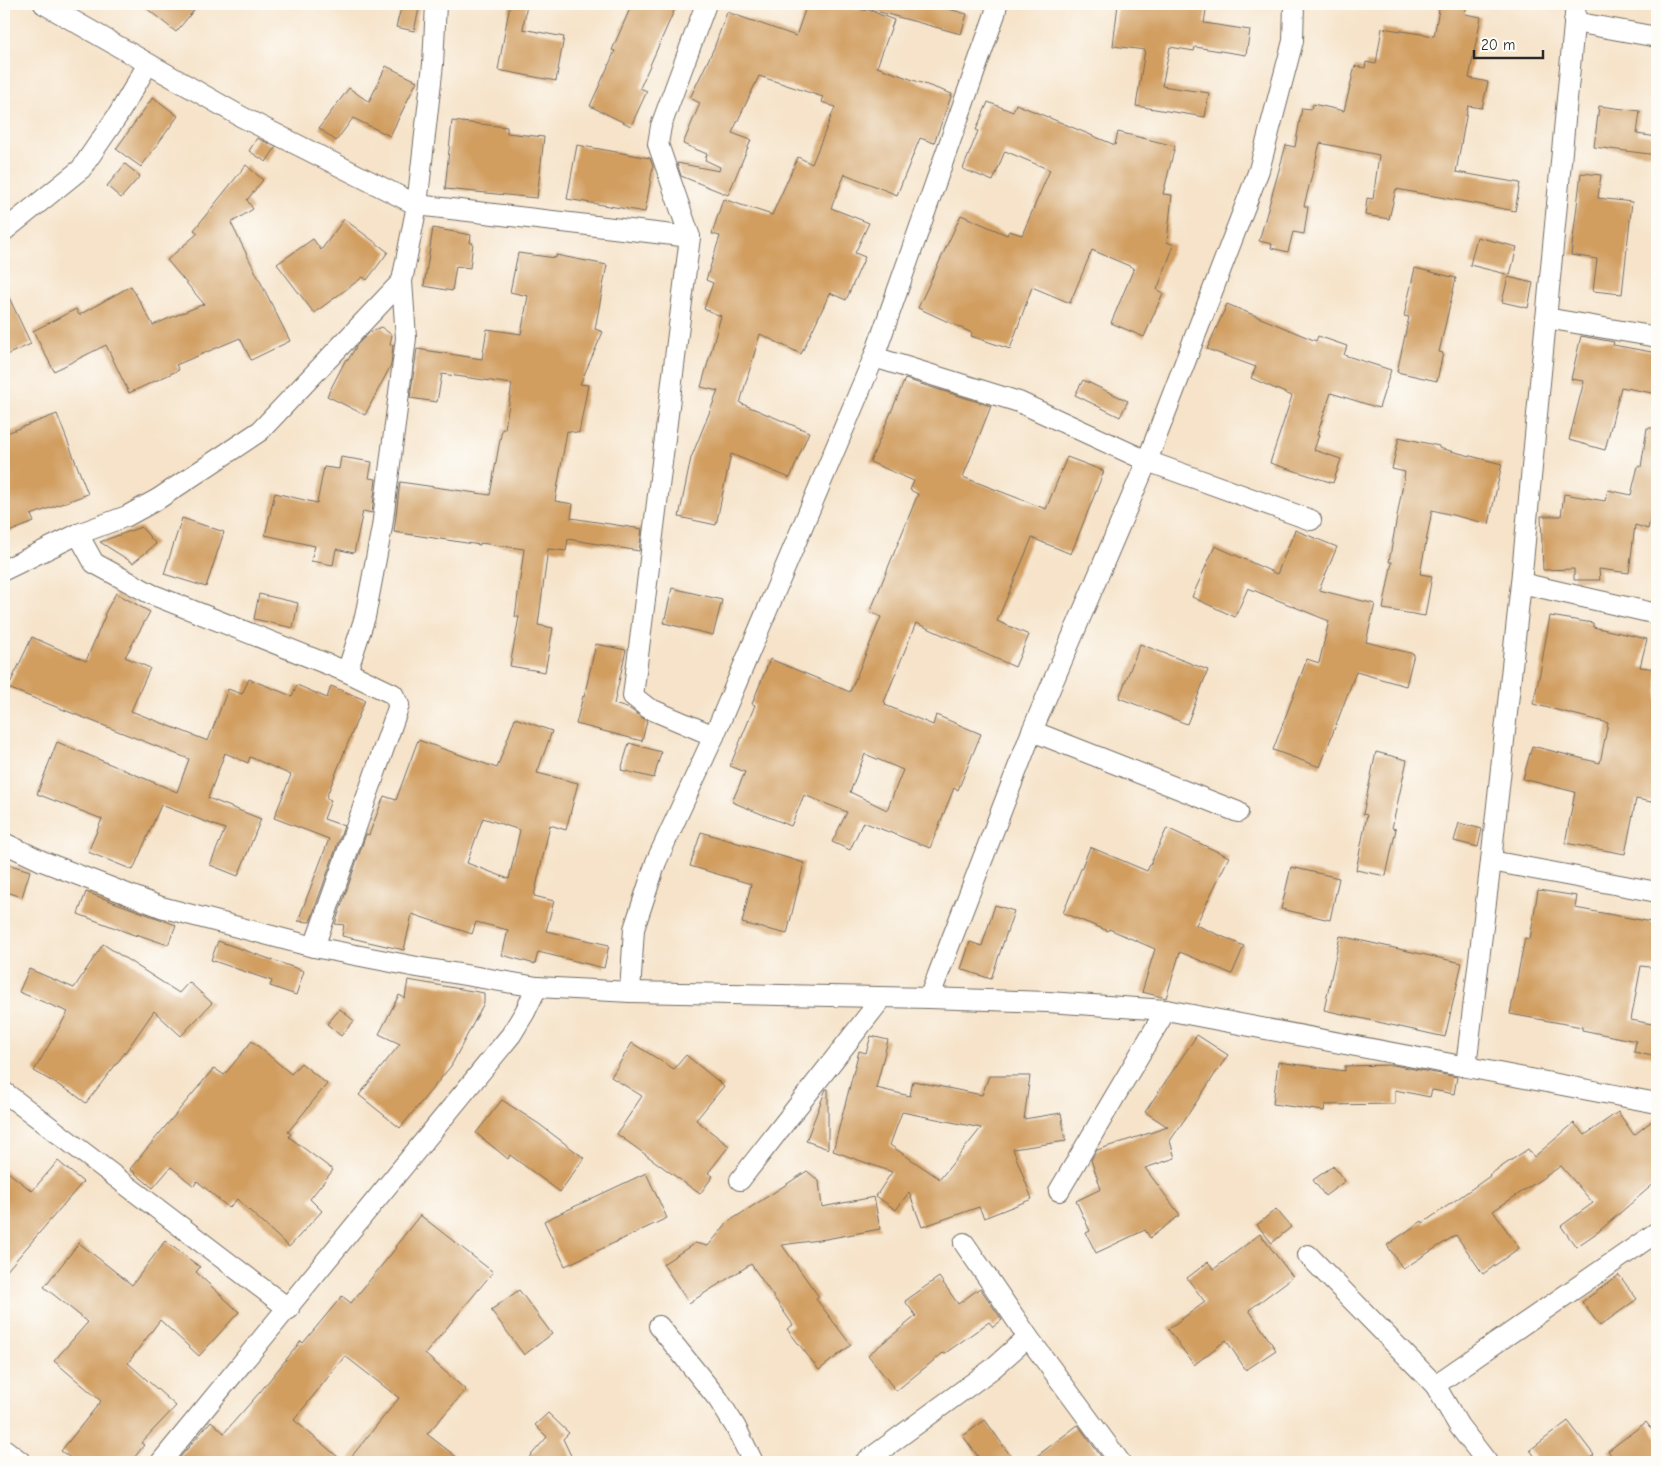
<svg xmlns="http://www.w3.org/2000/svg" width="1661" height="1466" font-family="'Comic Neue',sans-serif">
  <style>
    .building { fill: #d19e60; fill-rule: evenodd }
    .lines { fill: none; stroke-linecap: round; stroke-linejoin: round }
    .street-casing { stroke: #726b62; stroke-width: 22 }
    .street { stroke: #fff; stroke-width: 20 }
  </style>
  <rect width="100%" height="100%" fill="#fdfcf7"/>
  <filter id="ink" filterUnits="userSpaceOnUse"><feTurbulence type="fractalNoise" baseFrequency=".02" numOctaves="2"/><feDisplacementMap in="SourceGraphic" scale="10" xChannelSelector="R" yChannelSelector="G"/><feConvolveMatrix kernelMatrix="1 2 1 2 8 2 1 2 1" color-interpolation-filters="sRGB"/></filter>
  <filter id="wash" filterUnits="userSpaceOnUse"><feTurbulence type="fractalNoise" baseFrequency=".0096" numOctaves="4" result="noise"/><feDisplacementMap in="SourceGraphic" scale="20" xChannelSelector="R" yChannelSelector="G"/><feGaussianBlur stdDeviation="1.12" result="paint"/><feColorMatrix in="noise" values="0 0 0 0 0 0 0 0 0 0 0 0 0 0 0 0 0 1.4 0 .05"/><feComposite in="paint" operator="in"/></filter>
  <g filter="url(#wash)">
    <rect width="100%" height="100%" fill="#f6e3c9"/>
    <g id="blocks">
      <g class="building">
        <polygon points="141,4 199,4 176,32"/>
        <polygon points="402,4 420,4 414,31 396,27"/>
        <polygon points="510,4 527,4 523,29 564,37 556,81 498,70"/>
        <polygon points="632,4 677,4 640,88 647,91 631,126 590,106 615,51 612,50"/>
        <polygon points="807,4 842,4 865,11 866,9 894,20 877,67 952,94 934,143 920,138 897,195 845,174 831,208 869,223 855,253 865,257 846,300 830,293 801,354 760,334 740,403 809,432 790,478 731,454 716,525 679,517 691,458 718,391 701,387 721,316 704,309 713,283 706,280 720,236 712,234 723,199 772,215 798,157 812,164 835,107 822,102 823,97 759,76 732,133 751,140 728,195 681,176 677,163 719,171 720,167 705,160 707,154 683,144 700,103 690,98 714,48 727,12 796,36"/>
        <polygon points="872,4 930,4 967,14 961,34 872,10"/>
        <polygon points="1118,4 1207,4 1204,23 1250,30 1246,55 1195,47 1194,51 1170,47 1162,86 1209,93 1205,117 1136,106 1145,50 1113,46"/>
        <polygon points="1440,4 1467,4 1465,14 1481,17 1469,78 1488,82 1482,108 1468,106 1456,172 1520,183 1515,211 1396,189 1389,219 1365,215 1367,198 1373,199 1379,155 1320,143 1304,206 1308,207 1304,234 1293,232 1288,252 1271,248 1272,244 1259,241 1286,145 1295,147 1302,108 1311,109 1313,104 1344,111 1355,66 1365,68 1366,62 1376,64 1382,28 1434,36"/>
        <polygon points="386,66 417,81 390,136 353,118 336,141 319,128 349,88 369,102"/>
        <polygon points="153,97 178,116 141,167 116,149"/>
        <polygon points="988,102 1013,112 1016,104 1115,145 1118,132 1175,146 1163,194 1172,195 1167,242 1174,245 1157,290 1163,293 1144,337 1111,323 1134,268 1092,250 1070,303 1032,287 1010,349 971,336 972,333 918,308 961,215 1007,235 1009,231 1022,235 1050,170 1005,151 993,181 963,169 978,131 976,130"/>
        <polygon points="1599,106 1640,111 1637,134 1657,137 1657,155 1594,147"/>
        <polygon points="452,121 507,127 507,133 544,137 537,198 445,189"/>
        <polygon points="257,138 276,147 266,162 249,151"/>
        <polygon points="577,145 650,158 653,166 645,212 567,199"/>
        <polygon points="125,164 140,176 121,198 107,186"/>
        <polygon points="246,165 263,180 247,200 253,209 231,223 290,341 251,360 240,338 176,365 179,370 129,393 106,345 54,371 33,331 76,309 79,315 131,286 153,325 204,304 167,260 198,233 194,230"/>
        <polygon points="1581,173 1601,175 1598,198 1632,202 1622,294 1593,291 1597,259 1571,255"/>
        <polygon points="344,219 388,252 367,280 363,277 314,313 277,264 313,239 321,250"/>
        <polygon points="433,228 471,235 470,243 473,243 470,268 456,266 452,291 424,286"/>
        <polygon points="1477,237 1517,247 1510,275 1470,265"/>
        <polygon points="518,253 556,258 556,255 607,265 595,329 603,332 580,384 588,385 579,433 567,431 555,501 573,504 571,518 642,529 639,551 568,539 566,551 548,549 538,625 553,628 545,672 510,666 519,617 515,617 524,549 480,543 480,545 394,532 400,482 490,495 502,429 505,429 512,384 442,374 437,402 410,398 417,349 482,359 487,329 521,334 528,296 510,292"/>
        <polygon points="1415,268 1456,278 1439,352 1443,353 1437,381 1397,372 1409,317 1404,316"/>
        <polygon points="1508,277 1533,283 1528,308 1502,302"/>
        <polygon points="4,287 31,344 4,356"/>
        <polygon points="1227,304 1316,341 1318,336 1347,346 1344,355 1391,370 1379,408 1331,393 1317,435 1319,435 1314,450 1341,459 1333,483 1270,463 1292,396 1251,378 1256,367 1207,349"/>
        <polygon points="381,327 392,335 390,345 393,345 391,365 365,415 327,396 346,359 348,360 357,345 370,332"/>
        <polygon points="1581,336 1614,342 1613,345 1657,353 1657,394 1621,387 1605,450 1569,440 1584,381 1571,379"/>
        <path d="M905,379l86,27 -28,71 83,32 21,-52 37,14 -33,83 -39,-16 -35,83 32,14 -14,32 -99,-44 -32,79 2,1 -1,2 48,20 3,-10 45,19 -23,56 -4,-2 -24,60 -67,-26 -13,28 -18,-8 15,-30 -43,-17 -13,31 -59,-24 13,-30 -15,-6 25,-61 -3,-1 18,-45 80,33 31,-75 -11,-5 48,-118 -8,-4 4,-9 -44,-19zM865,754l38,16 -16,40 -37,-18z"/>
        <polygon points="1083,380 1128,401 1120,417 1075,395"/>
        <polygon points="57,414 88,494 31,515 34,522 4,534 4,434"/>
        <polygon points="1647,428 1657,428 1657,498 1655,498 1648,529 1635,525 1629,573 1599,569 1600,580 1574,580 1574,569 1543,570 1541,516 1561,516 1564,494 1605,501 1608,490 1631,495 1638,466 1641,467"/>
        <polygon points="1399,437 1439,446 1439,448 1502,464 1489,524 1432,510 1420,574 1432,576 1425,616 1383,609 1392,562 1389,562 1405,472 1392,469"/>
        <polygon points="341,457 372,462 369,478 376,479 372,513 363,511 354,553 336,549 333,565 311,561 315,546 265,535 275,493 317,503 324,467 339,469"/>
        <polygon points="182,518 224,532 206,587 164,574"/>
        <polygon points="141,527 156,544 133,563 100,542"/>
        <polygon points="1295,530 1337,547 1319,590 1375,604 1366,642 1414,654 1406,686 1356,672 1320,767 1273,750 1307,659 1319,663 1329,621 1248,588 1235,617 1192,597 1215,546 1277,574"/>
        <polygon points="672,588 722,600 713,635 664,623"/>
        <polygon points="116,593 150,612 125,657 150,668 131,711 208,741 228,689 242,694 249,679 292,696 297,685 327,698 331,686 365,700 326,798 331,800 324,819 344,826 310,922 298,921 329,839 274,818 291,775 250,757 248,763 225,753 208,798 261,819 238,876 210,865 225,829 161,805 133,870 88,852 102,819 37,794 57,742 177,792 189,759 8,688 32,637 86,661 105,616 104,615"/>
        <polygon points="259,594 298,603 293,628 254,619"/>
        <polygon points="1550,616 1593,623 1593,627 1647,639 1640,667 1657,669 1657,803 1636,799 1625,854 1565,843 1575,792 1523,779 1532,746 1600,763 1608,723 1533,704 1540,673"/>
        <polygon points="596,644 626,650 614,704 630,709 647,721 642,741 576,724 583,696 584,697"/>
        <polygon points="1140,644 1208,670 1187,724 1119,698"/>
        <path d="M515,718l37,13 -15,42 41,10 -12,47 -16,-5 -16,71 20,5 -8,30 63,14 -5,23 -66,-16 -3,12 -33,-9 6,-25 -32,-8 -4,12 -60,-20 -8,36 -62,-14 2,-11 -9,-1 31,-90 3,1 15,-39 12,4 22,-60 79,28zM483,818l37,12 -11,49 -42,-16z"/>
        <polygon points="629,743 661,752 654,778 621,770"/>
        <polygon points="1376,752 1407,760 1392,828 1396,829 1386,876 1356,870 1367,815 1363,814"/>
        <polygon points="1459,823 1482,829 1478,847 1454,841"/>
        <polygon points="1167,828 1229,857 1196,925 1244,946 1232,974 1180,952 1166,998 1142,992 1155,949 1109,929 1108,931 1063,913 1090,847 1147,871"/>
        <polygon points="701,832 804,863 787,934 742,923 751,884 690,866"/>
        <polygon points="4,863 30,871 22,897 4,891"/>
        <polygon points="1291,867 1339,878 1330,920 1281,909"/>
        <polygon points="1538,890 1577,896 1575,908 1657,923 1657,968 1641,966 1631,1020 1657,1025 1657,1057 1634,1052 1636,1041 1582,1030 1582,1027 1510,1014 1525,938 1530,939"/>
        <polygon points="86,892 176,925 168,945 136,934 137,936 78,914"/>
        <polygon points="995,905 1014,911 991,979 961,969 970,942 982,946"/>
        <polygon points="1340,936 1462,963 1445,1037 1324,1010"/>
        <polygon points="218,941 304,971 296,995 270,986 272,981 211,960"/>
        <polygon points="103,944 179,993 189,982 212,1003 181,1036 154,1011 124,1054 86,1103 74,1094 34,1071 68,1012 19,992 29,969 74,988"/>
        <polygon points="408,980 484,993 484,1003 451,1066 400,1128 359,1095 400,1044 379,1034 399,995 405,998"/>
        <polygon points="340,1009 354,1021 341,1036 327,1024"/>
        <polygon points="1197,1035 1228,1055 1170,1141 1175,1158 1145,1168 1180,1215 1150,1238 1145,1230 1096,1253 1086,1233 1090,1231 1076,1201 1101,1189 1091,1160 1097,1150 1168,1127 1145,1112"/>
        <path d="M871,1036l17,4 -12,48 34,8 3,-15 69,14 7,-19h41l-6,43 37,-6 5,28 -53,8 19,50 -48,19 -5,-11 -57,20 -13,-35 -13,18 -20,-14 16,-24 -59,-21 26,-100 7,2zM902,1112l5,1 74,15 -41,51 -50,-34z"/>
        <polygon points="252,1041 291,1074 301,1063 327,1084 288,1132 291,1134 289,1137 333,1170 310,1199 322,1211 289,1247 237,1199 229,1208 197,1181 194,1186 171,1167 153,1188 130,1169 214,1068 224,1075"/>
        <polygon points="632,1043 674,1069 686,1055 724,1086 696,1120 729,1146 708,1173 713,1176 700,1194 617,1134 642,1096 611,1077"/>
        <polygon points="1278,1062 1345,1071 1345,1066 1393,1065 1457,1077 1454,1094 1432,1090 1430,1097 1395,1090 1395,1104 1325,1105 1324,1111 1273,1104"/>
        <polygon points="826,1089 828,1089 828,1149 806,1141"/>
        <polygon points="502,1100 539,1124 584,1158 560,1192 510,1155 508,1159 476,1133"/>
        <polygon points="1618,1112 1634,1135 1657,1117 1657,1181 1598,1232 1576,1247 1561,1226 1593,1203 1561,1166 1493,1211 1519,1248 1483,1274 1456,1235 1403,1269 1387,1245 1422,1221 1423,1223 1490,1176 1489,1175 1528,1149 1534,1157 1574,1123 1585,1135"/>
        <polygon points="58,1161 83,1182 4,1274 4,1169 32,1191"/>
        <polygon points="1333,1166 1345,1181 1325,1196 1313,1180"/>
        <polygon points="807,1171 819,1181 822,1207 874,1197 880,1229 826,1239 782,1245 819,1297 816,1299 851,1345 819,1370 787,1329 793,1325 751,1264 689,1303 663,1264 695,1243 708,1246 728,1222"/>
        <polygon points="646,1173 667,1218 565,1266 544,1221"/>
        <polygon points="1276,1209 1291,1227 1272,1243 1257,1225"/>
        <polygon points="420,1215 493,1272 425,1354 466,1390 427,1434 463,1462 347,1462 399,1398 345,1356 294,1420 344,1462 176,1462 211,1421 224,1433 260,1392 301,1341 303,1343 342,1296 351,1303 396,1248 395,1247"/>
        <polygon points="1260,1234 1293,1277 1249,1310 1276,1350 1246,1370 1226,1340 1194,1365 1168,1329 1205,1302 1187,1278 1208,1262 1214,1269"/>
        <polygon points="165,1241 200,1267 196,1272 239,1312 199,1356 160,1320 128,1363 176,1406 141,1443 144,1445 131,1462 76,1462 61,1451 101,1401 54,1361 88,1322 44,1287 79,1243 132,1285"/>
        <polygon points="1619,1275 1637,1299 1600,1326 1582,1302"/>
        <polygon points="939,1277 958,1304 980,1288 1002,1320 993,1327 989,1322 944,1354 943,1353 896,1391 868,1355 916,1316 905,1301"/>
        <polygon points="519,1290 552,1334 524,1355 491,1310"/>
        <polygon points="548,1413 569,1433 563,1439 574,1462 525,1462 547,1437 535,1425"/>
        <polygon points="985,1420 1015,1462 982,1462 963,1436"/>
        <polygon points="1568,1421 1594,1455 1584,1462 1539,1462 1530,1450"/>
        <polygon points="1646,1422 1657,1436 1657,1462 1617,1462 1608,1451"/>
        <polygon points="1078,1425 1105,1462 1029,1462"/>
      </g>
    </g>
  </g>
  <g filter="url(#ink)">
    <use href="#blocks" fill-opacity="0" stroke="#726b62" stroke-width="1"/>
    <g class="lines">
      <defs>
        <g id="street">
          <polyline points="44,4 242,117 417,205 690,237"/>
          <polyline points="706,4 669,104 661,126 658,144 690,237 633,696 648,708 714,736"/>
          <polyline points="1574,22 1657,37"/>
          <polyline points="4,231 81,169 118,115 148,64"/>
          <polyline points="1546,318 1657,337"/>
          <polyline points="874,357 1019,402 1147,461 1311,520"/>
          <polyline points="78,534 94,563 151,594 347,672 393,694 399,705 314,947"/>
          <polyline points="4,570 78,534 127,516 158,499 260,431 402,281"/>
          <polyline points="1521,583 1657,614"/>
          <polyline points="347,672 365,617 382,527 406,338 402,281 417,205 433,64 436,4"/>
          <polyline points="1032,731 1238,812"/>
          <polyline points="4,843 42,861 161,907 314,947 417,967 537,987 630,992 929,998 1048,1002 1166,1010 1657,1103"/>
          <polyline points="1491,861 1657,892"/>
          <polyline points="630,992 634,929 656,862 714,736 874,357 995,14 997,4"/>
          <polyline points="929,998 1032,731 1147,461 1259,170 1293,41 1294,4"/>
          <polyline points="1466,1066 1491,861 1521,583 1576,4"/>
          <polyline points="4,1092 289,1309"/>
          <polyline points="740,1180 882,998"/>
          <polyline points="1059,1191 1166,1010"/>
          <polyline points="964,1243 1028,1337 1120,1462"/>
          <polyline points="1308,1255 1435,1385 1459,1426 1487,1462"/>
          <polyline points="659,1326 718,1399 735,1426 753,1462"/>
          <polyline points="1435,1385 1657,1232"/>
          <polyline points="4,1449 21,1462"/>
          <polyline points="161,1462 511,1035 525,1012 537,987"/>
          <polyline points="865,1462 992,1369 1028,1337"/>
        </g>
      </defs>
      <use href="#street" class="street-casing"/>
      <use href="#street" class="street"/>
    </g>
  </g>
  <rect width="1661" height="1466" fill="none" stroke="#fdfcf7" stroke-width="20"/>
  <path d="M1474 50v8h69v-8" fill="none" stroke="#2b2b2b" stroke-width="2.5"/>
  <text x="1481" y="50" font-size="15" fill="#2b2b2b" stroke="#fdfcf7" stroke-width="4" paint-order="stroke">20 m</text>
</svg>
